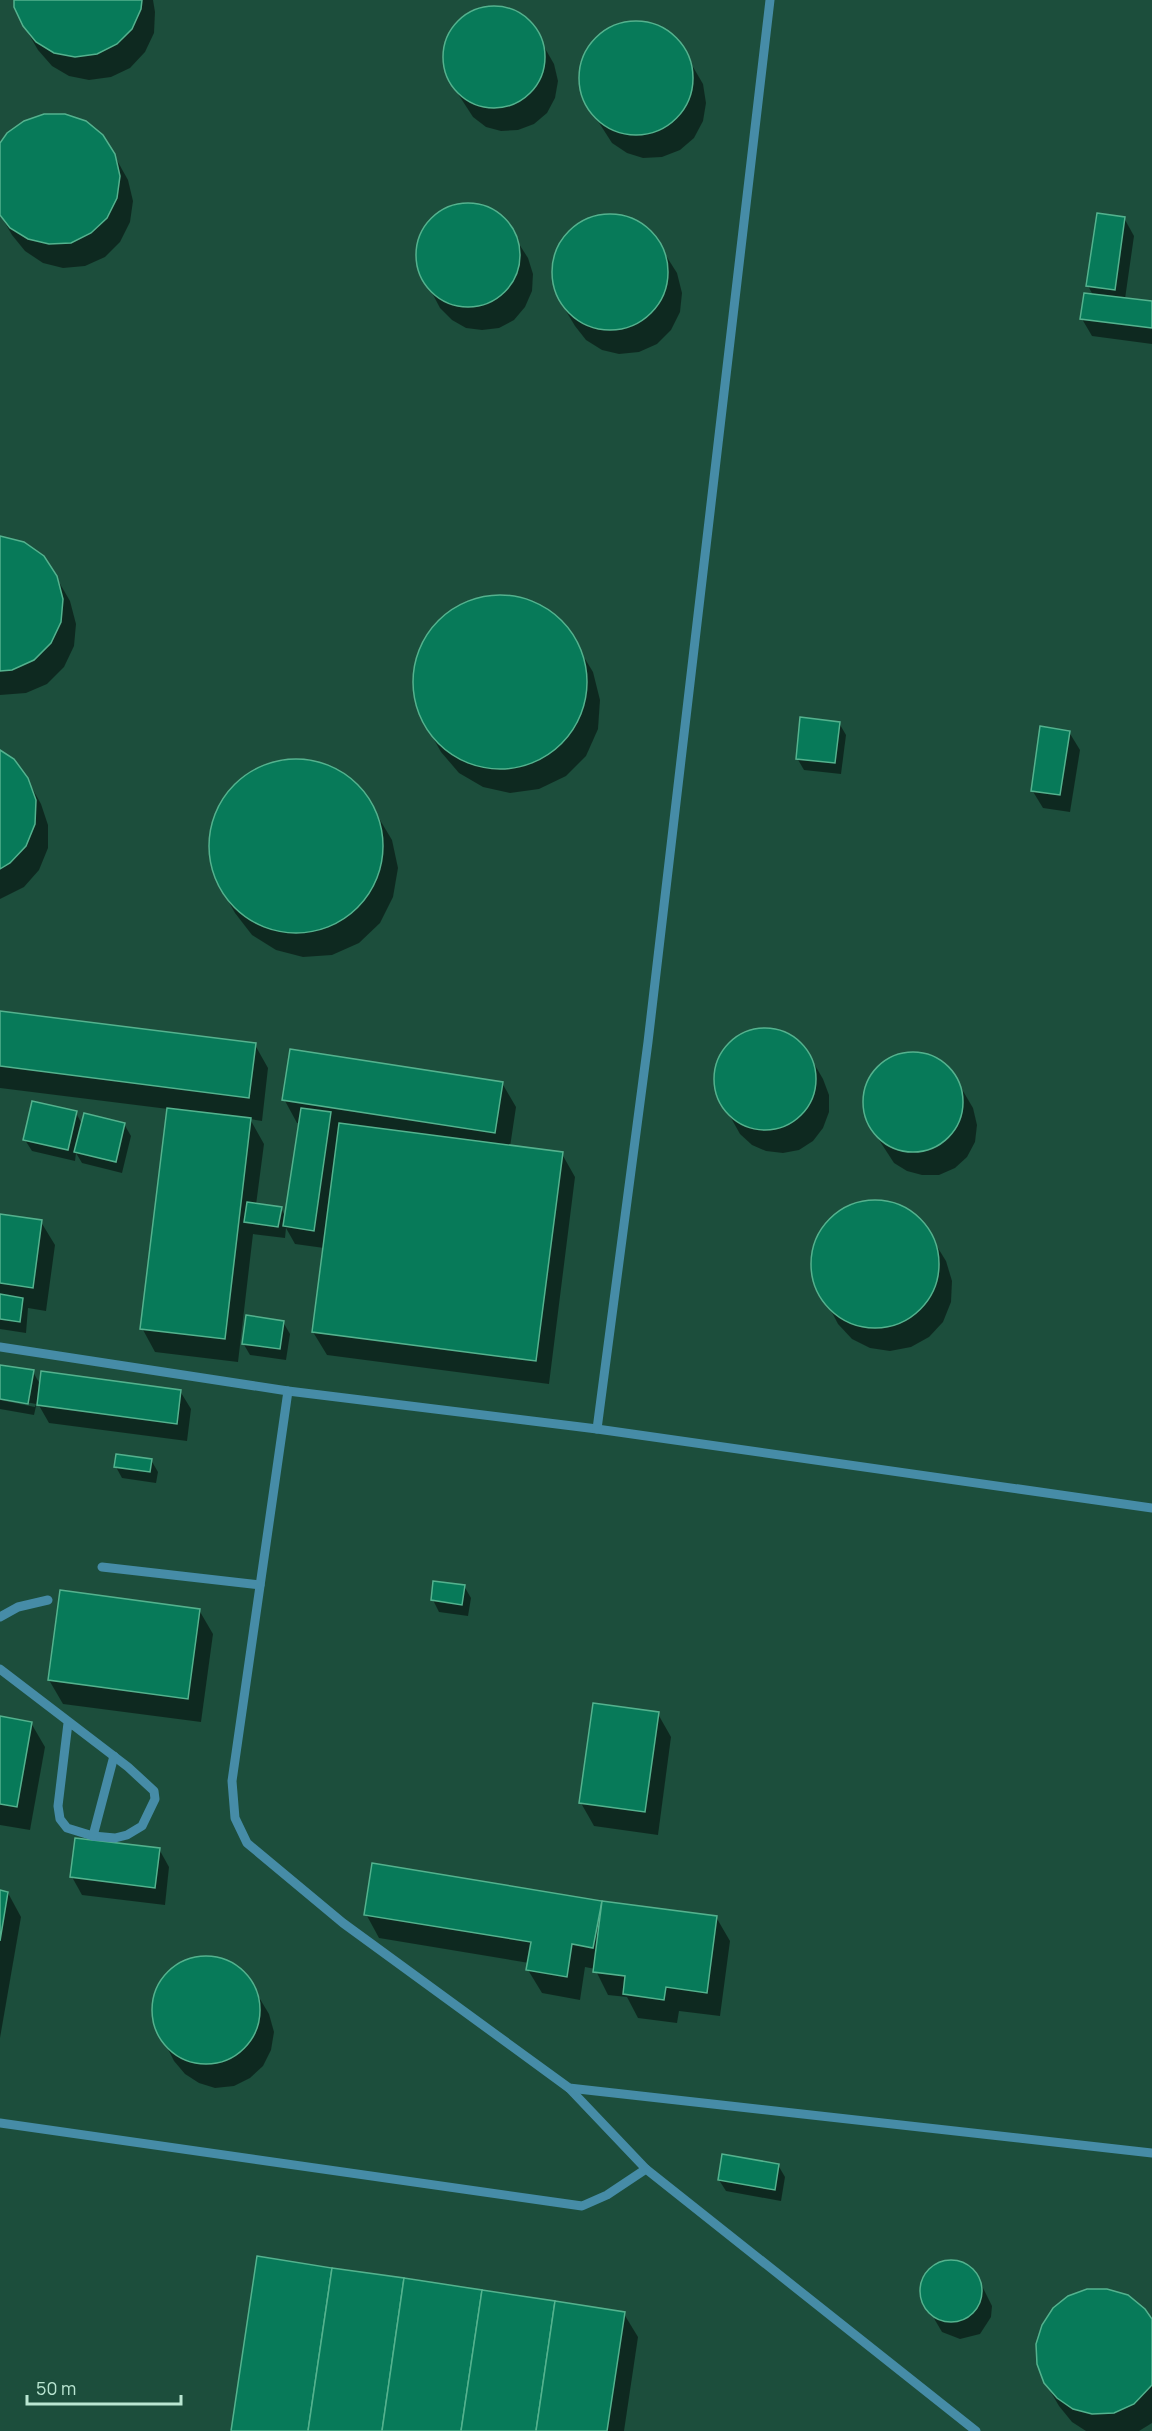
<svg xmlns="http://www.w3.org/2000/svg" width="1152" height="2431" font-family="Manrope,sans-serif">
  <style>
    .shadow { fill: #0007 }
    .building { fill: #077a59; stroke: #54b28e; stroke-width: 1.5 }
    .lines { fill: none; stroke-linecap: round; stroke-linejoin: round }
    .service { stroke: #468ca7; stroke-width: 9 }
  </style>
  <rect width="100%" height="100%" fill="#1c4e3c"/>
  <g class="shadow">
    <polygon points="15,0 153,0 155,12 154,33 145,52 130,68 111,77 89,80 69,76 52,66 38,50 24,26"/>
    <polygon points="486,8 501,8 518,14 531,24 554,64 558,81 555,98 547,113 534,124 518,130 501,131 486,127 473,117 449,80 444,65 444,50 449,35 458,22 471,13"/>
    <polygon points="629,23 647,24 664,31 679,43 703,84 706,103 703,121 694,138 680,150 662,157 643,158 627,153 612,143 587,104 581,87 581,70 586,53 597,39 611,28"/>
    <polygon points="0,145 114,155 128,180 133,201 130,222 120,242 105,257 85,266 63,268 43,263 25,251 12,235 0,214"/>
    <polygon points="473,205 489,209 503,219 528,258 533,274 532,291 525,307 514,320 499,328 482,330 466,328 452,320 440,308 419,268 417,252 421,237 429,223 441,212 456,206"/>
    <polygon points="616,215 635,221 651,232 677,273 682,293 680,312 671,330 657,344 639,352 619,354 602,350 586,340 575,326 560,301 554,284 553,267 557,249 567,234 581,223 598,216"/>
    <polygon points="1124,218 1134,236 1125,299 1152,303 1152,344 1092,336 1082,319 1093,295 1088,286"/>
    <polygon points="0,537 56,577 70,601 76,624 74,646 64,667 47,684 26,693 0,695"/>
    <polygon points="512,597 540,606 563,623 593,672 600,700 598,729 586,756 566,776 539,789 510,793 483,787 459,773 441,752 427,727 417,702 415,674 421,647 437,624 458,607 484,598"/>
    <polygon points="839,723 846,735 841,774 804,770 797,758"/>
    <polygon points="1069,732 1080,750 1070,812 1043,808 1032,790"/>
    <polygon points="0,752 27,779 41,804 48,825 48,848 39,870 24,887 0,899"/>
    <polygon points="284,760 312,761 340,771 362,790 392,840 398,868 393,897 380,923 359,943 332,955 303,957 276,950 252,935 235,913 221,888 211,862 210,834 219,807 235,785 257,769"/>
    <polygon points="0,1013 255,1045 268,1068 262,1121 250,1119 264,1144 256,1205 281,1208 286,1218 300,1123 297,1123 284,1099 502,1083 516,1107 510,1147 562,1154 575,1177 549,1384 327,1355 313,1332 324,1248 295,1244 286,1228 285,1238 253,1234 238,1362 155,1352 142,1328 168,1109 0,1088"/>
    <polygon points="767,1029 783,1033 798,1042 809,1055 823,1079 829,1095 829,1112 823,1128 813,1141 799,1150 783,1153 766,1151 752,1145 740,1134 718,1095 715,1079 718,1064 725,1049 736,1038 751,1031"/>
    <polygon points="904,1054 920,1054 936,1059 950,1069 973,1108 977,1125 975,1142 967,1157 955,1168 939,1175 922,1175 907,1171 894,1163 870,1126 865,1111 864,1096 869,1081 878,1069 890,1059"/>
    <polygon points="76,1113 82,1124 124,1124 131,1136 122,1173 82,1163 76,1153 75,1161 32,1151 25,1140"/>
    <polygon points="882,1201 903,1207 920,1219 946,1261 952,1281 951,1302 943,1322 929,1337 911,1347 890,1351 870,1348 852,1339 838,1324 815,1280 813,1261 817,1241 827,1223 843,1210 862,1203"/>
    <polygon points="0,1216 41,1222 55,1245 46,1311 28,1308 26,1333 0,1329"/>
    <polygon points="283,1322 290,1334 286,1360 250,1355 243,1343"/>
    <polygon points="0,1366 33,1372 41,1386 180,1391 191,1409 187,1441 49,1423 37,1402 34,1415 0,1409 0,1400 35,1407 36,1404 0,1397"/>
    <polygon points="151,1460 158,1472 156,1483 122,1478 116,1467"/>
    <polygon points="464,1586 471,1598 468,1616 439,1612 433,1600"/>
    <polygon points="199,1610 213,1634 201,1722 63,1704 49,1680"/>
    <polygon points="658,1714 671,1737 658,1835 594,1826 581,1803"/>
    <polygon points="0,1718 31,1723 45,1747 30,1830 0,1825"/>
    <polygon points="159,1849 169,1867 165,1905 82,1895 72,1877"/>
    <polygon points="374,1865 602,1903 716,1917 730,1941 720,2016 679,2011 677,2023 638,2018 627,1997 608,1995 595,1969 585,1967 580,2000 542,1993 528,1970 529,1963 379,1938 366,1914"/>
    <polygon points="0,1892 8,1893 21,1917 0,2038"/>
    <polygon points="196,1958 213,1958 231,1963 245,1974 269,2014 274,2032 271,2050 263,2066 250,2078 234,2086 215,2088 199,2083 185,2074 174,2061 154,2021 153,2004 158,1988 167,1974 180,1963"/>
    <polygon points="778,2165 785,2177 781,2201 726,2191 719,2180"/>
    <polygon points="954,2261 963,2263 978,2278 992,2306 991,2317 980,2334 960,2339 942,2332 922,2298 921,2288 923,2279 935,2265"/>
    <polygon points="624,2314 638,2337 624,2431 232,2431"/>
    <polygon points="1152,2321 1152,2423 1139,2431 1086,2431 1072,2422 1059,2406 1045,2382"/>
  </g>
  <g class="building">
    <polygon points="14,0 142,0 141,9 132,29 117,44 97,54 75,57 54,53 36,42 23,26 14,7"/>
    <circle cx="494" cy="57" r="51"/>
    <circle cx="636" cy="78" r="57"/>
    <polygon points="44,114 65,114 86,121 103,135 115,154 120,176 117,198 107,218 91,233 71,243 49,244 28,239 10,228 0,215 0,143 7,133 24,121"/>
    <circle cx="468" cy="255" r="52"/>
    <polygon points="1097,213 1125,217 1115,290 1086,286"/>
    <circle cx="610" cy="272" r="58"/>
    <polygon points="1084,293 1152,301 1152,328 1080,319"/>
    <polygon points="0,536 24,542 44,556 57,576 63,599 61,622 51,643 34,660 12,670 0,671"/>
    <circle cx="500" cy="682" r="87"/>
    <polygon points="800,717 840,722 835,763 796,759"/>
    <polygon points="1040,726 1070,731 1060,795 1031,791"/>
    <polygon points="0,750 14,759 28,778 36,800 35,824 26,846 10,863 0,869"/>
    <circle cx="296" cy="846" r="87"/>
    <polygon points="0,1011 256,1043 249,1098 0,1066"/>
    <circle cx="765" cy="1079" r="51"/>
    <polygon points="290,1049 503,1082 495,1133 282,1100"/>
    <circle cx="913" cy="1102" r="50"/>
    <polygon points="32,1101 77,1111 68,1150 23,1140"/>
    <polygon points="167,1108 251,1118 225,1339 140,1329"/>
    <polygon points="301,1108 331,1112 314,1231 283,1226"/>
    <polygon points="84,1113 125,1123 116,1162 74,1152"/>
    <polygon points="339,1123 563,1152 536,1361 312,1332"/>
    <circle cx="875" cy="1264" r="64"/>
    <polygon points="247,1202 282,1207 278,1227 244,1222"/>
    <polygon points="0,1214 42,1220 33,1288 0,1283"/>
    <polygon points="0,1294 23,1298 20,1322 0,1319"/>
    <polygon points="246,1315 284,1321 280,1349 242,1344"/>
    <polygon points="0,1365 34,1370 28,1404 0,1399"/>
    <polygon points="41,1371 181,1390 177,1424 37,1405"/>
    <polygon points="116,1454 152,1459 150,1472 114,1467"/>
    <polygon points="433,1581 465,1585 462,1605 431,1600"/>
    <polygon points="60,1590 200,1609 188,1699 48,1680"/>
    <polygon points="593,1703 659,1712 645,1812 579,1803"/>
    <polygon points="0,1716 32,1722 17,1807 0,1804"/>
    <polygon points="75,1838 160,1848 155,1888 70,1877"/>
    <polygon points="372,1863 602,1901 593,1948 572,1944 567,1977 526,1970 531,1942 364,1915"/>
    <polygon points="0,1890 8,1892 0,1941"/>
    <polygon points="602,1901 717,1916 707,1993 666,1987 664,2000 623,1994 625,1976 593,1972"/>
    <circle cx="206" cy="2010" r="54"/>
    <polygon points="722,2154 779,2164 775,2190 718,2180"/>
    <polygon points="257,2256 332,2268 308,2431 231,2431"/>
    <circle cx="951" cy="2291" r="31"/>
    <polygon points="332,2268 404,2278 382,2431 308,2431"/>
    <polygon points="404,2278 482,2290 461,2431 382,2431"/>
    <polygon points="1087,2289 1107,2289 1128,2295 1145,2309 1152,2319 1152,2385 1134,2404 1114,2413 1092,2414 1073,2409 1057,2398 1044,2383 1037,2364 1036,2344 1042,2325 1053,2308 1068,2296"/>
    <polygon points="482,2290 555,2301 536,2431 461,2431"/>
    <polygon points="555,2301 625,2312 607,2431 536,2431"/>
  </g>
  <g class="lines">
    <g class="service">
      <polyline points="0,1347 288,1391 597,1429 1152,1508"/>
      <polyline points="288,1391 232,1781 235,1818 247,1843 343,1923 569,2088 1152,2153"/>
      <polyline points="597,1429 648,1042 770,0"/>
      <polyline points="102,1567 260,1585"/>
      <polyline points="0,1617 18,1607 48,1600"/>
      <polyline points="0,1669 128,1767 154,1791 155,1799 142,1826 127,1835 115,1838 93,1836 67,1828 60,1819 58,1806 68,1723"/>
      <polyline points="93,1836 114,1756"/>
      <polyline points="0,2123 582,2206 607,2195 646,2169 569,2088"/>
      <polyline points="646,2169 976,2431"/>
    </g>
  </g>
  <path d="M27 2395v9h154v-9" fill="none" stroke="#bae6d2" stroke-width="3"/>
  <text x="36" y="2395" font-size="18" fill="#bae6d2" stroke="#1c4e3c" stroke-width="4.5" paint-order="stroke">50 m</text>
</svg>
